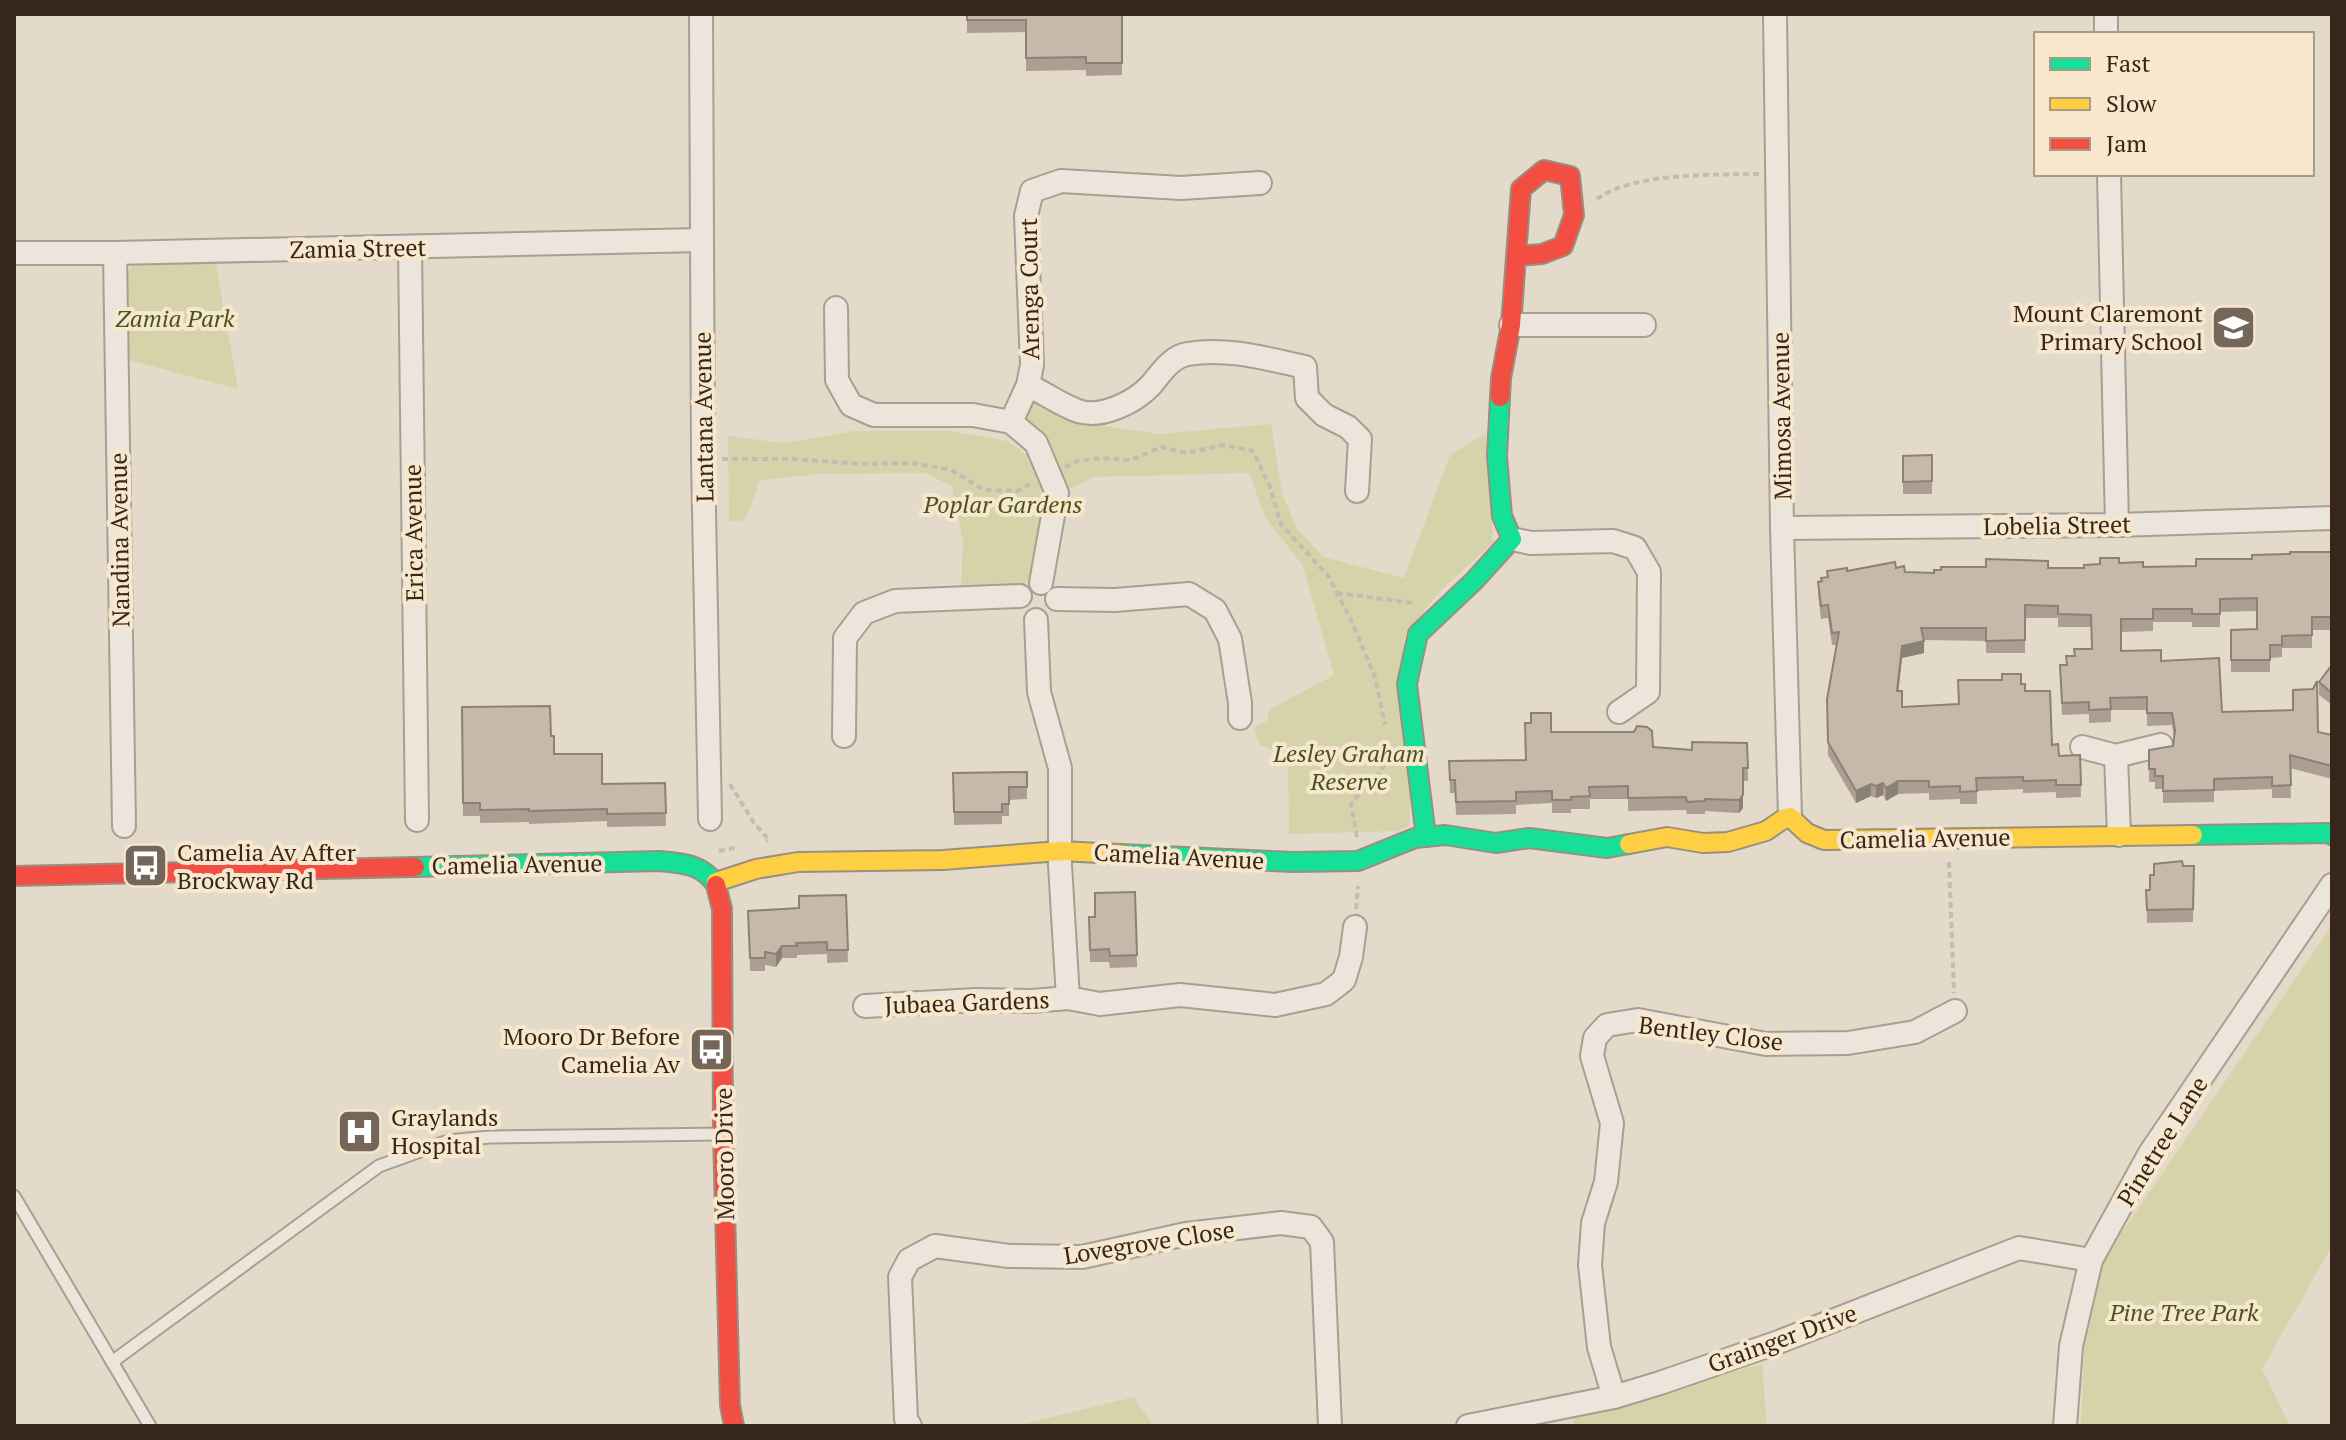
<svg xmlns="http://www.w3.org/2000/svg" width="2346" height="1440" font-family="'PT Serif',serif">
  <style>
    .green { fill: #d6d3aa }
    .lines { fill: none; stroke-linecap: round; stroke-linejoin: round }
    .lane-casing { stroke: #a89f93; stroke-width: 15 }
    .street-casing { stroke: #a89f93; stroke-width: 26 }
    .fast-casing { stroke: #988f83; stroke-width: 22 }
    .slow-casing { stroke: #988f83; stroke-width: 22 }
    .jam-casing { stroke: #988f83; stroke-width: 22 }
    .path { stroke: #c3bcb2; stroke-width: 4; stroke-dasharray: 6 4; stroke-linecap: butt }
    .lane { stroke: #ebe5db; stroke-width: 11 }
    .street { stroke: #ebe5db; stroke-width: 22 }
    .fast { stroke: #16e098; stroke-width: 18 }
    .slow { stroke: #ffcf43; stroke-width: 18 }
    .jam { stroke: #f24e42; stroke-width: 18 }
    .wall { fill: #ac9e92 }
    .shaded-wall { fill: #8c8177 }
    .building { fill: #c8b8aa; stroke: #8c8177; stroke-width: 2 }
    .labels { text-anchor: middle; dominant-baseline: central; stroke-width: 8; stroke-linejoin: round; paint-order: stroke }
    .street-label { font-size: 24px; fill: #37271b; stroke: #f7e8cd }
    .poi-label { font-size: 24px; fill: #37271b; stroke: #f7e8cd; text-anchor: end }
    .park-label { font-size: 24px; font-style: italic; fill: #4a5421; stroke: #f7e8cd }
  </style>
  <rect width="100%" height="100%" fill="#e4dac9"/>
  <g class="green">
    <polygon points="215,259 238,389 125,359 126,276 132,266 144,260"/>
    <polygon points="1033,396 1076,422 1159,434 1271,424 1282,493 1296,527 1323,557 1404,578 1450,455 1486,433 1493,543 1438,593 1404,638 1411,779 1409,826 1397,831 1289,834 1288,756 1260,745 1254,727 1267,722 1270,709 1334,675 1303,566 1265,517 1249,473 1094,477 1067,490 1046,443 1021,421"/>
    <polygon points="854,431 950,431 1007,441 1033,459 1050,495 1042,573 1014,589 961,587 963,541 952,486 925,473 819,474 760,480 745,520 729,522 728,436 785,443"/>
    <polygon points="2332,925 2332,1246 2262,1369 2290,1426 2081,1426 2086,1285"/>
    <polygon points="1762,1364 1767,1426 1574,1426 1571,1414 1596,1409"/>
    <polygon points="1134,1397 1153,1426 1015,1426"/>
  </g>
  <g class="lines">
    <defs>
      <g id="lane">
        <polyline points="14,1196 150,1426"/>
        <polyline points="112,1362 379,1166 448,1141 490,1137 723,1134"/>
      </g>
      <g id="street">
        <polyline points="701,14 703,459 710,819"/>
        <polyline points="1775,14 1782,528 1790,817"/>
        <polyline points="2106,14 2106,34"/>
        <polyline points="2109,174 2117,525"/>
        <polyline points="410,247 417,820"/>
        <polyline points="14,253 115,253 701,240"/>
        <polyline points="115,253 124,826"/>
        <polyline points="836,308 837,380 851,405 874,415 973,415 1011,422 1036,443 1057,493 1041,583"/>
        <polyline points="1511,325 1644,325"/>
        <path d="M1028,385c16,8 33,20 50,26 24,8 57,-9 73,-26 10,-12 21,-29 37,-31 39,-7 80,5 117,13l2,31 17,17 24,12 12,12 -3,52"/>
        <polyline points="1011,422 1028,385 1032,365 1026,216 1032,191 1061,181 1181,188 1260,183"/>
        <polyline points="1782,528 2117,525 2332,518"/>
        <polyline points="1512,539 1531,543 1613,541 1635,548 1649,572 1648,692 1619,712"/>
        <polyline points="1057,599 1115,600 1189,594 1215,610 1230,639 1240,703 1240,718"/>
        <polyline points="1036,620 1039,692 1060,768 1060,865 1068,998"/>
        <polyline points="844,736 845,638 864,613 895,601 1020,596"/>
        <polyline points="2082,747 2116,756"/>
        <polyline points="2119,835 2116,756 2161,745"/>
        <polyline points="865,1006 976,1000 1032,1001 1068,998 1100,1004 1180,995 1275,1005 1326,994 1344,980 1351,957 1355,927"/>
        <polyline points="1614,1397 1599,1347 1590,1265 1593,1223 1606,1182 1612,1123 1592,1056 1595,1038 1607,1025 1638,1020 1766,1044 1848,1043 1915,1032 1955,1011"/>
        <polyline points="910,1426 906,1419 900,1277 909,1260 935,1246 1009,1256 1082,1257 1186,1234 1281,1223 1311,1227 1322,1242 1330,1426"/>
        <polyline points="1468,1426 1614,1397 1660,1383 1776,1343 2019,1248 2091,1260"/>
        <polyline points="2065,1426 2071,1346 2091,1260 2150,1153 2332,885"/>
      </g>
      <g id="fast">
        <polyline points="2193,835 2329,833 2332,835"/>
        <polyline points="1426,837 1407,684 1418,634 1474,581 1512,539 1502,516 1497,456 1500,397"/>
        <polyline points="1120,854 1294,862 1358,861 1415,838 1445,835 1496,843 1529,838 1607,848 1629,844"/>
        <path d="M415,867l244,-6c23,2 44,3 57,24"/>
      </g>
      <g id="slow">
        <polyline points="1629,844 1667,837 1703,843 1728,842 1766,831 1785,818 1790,817 1807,833 1824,840 2193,835"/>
        <polyline points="716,882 756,869 798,862 943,860 1060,851 1120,854"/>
      </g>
      <g id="jam">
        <polyline points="1500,397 1501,378 1511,325 1521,189 1544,170 1570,176 1574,215 1563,246 1542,254 1516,256"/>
        <polyline points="14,876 415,867"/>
        <polyline points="716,885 722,909 723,1134 730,1405 734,1426"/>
      </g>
    </defs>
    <use href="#lane" class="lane-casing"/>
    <use href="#street" class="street-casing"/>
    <use href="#fast" class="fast-casing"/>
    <use href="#slow" class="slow-casing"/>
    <use href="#jam" class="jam-casing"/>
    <g class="path">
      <path d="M1597,199c37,-27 118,-24 163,-25"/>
      <polyline points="722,459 795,459 861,464 912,463 951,470 984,490 1017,491 1032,483"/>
      <polyline points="1065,467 1077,461 1101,458 1131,460 1161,447 1186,453 1223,445 1253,451 1270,487 1281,524 1329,577 1352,622 1375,677 1385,725"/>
      <polyline points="1337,593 1414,603"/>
      <polyline points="730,784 754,823 769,840 766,841"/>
      <path d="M1357,837l-6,-33c16,-22 32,-26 38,-55"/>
      <polyline points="719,851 738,847"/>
      <polyline points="1949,862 1954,993"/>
      <polyline points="1356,909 1358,886"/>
    </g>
    <use href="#lane" class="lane"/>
    <use href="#street" class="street"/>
    <use href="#fast" class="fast"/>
    <use href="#slow" class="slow"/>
    <use href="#jam" class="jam"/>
  </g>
  <g class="wall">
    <polygon points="967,14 1122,14 1122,75 1086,76 1086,70 1026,71 1026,32 967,33"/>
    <polygon points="1932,455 1932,494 1903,494 1903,456"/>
    <polygon points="2332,552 2332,630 2312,630 2312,648 2282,648 2282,657 2270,658 2270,672 2231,672 2231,630 2257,629 2257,611 2220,612 2220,627 2192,627 2192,622 2153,622 2153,631 2121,632 2121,651 2161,661 2222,712 2332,735 2332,779 2290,768 2291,798 2272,798 2272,789 2214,791 2214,802 2163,803 2163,789 2155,789 2155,782 2149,782 2149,750 2173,746 2174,738 2172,725 2147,726 2147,710 2111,710 2111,722 2089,723 2089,714 2062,715 2060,665 2067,665 2075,656 2091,649 2091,627 2058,627 2058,618 2025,618 2025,653 1986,653 1986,641 1924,640 1924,653 1902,658 1898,691 1902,707 1958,704 2021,684 2052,745 2059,756 2080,755 2081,797 2056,798 2056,792 2023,793 2023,789 1977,791 1977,804 1960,804 1960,799 1929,800 1929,793 1898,794 1886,801 1883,795 1876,798 1871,796 1856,803 1828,755 1827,699 1837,645 1832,645 1828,618 1821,619 1818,594 1818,582 1821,581 1827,577 1827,571 1896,568 1905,572 1934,573 2048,568 2084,568 2119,563 2143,567 2196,566 2290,554"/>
    <polygon points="2332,654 2332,705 2319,695 2319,682 2330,667 2330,657"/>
    <polygon points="462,707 551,736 554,754 602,784 665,783 666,826 607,827 607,821 529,824 529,822 480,823 480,816 463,816"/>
    <polygon points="1551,732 1653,747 1692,750 1747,743 1748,781 1743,781 1743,808 1739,813 1705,811 1705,814 1687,814 1686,810 1628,811 1628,799 1590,799 1590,809 1571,809 1571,813 1552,813 1552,803 1516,805 1516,814 1456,815 1455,793 1450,793 1449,761 1526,760"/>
    <polygon points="1027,772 1027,799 1009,800 1009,816 1002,816 1002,824 954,825 953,773"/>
    <polygon points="2183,866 2194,866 2193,922 2147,923 2146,890 2150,890 2154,875"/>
    <polygon points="1135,892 1137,967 1110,968 1109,962 1090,962 1089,917 1095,917"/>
    <polygon points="846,895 848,962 827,963 827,954 797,955 797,958 782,958 776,967 765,965 765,971 750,971 748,911 799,908"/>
  </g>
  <g class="shaded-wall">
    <polygon points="1924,641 1924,653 1902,658 1897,704 1897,691 1902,646"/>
    <polygon points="1898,781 1898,794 1886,801 1886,788"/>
    <polygon points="1883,783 1883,795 1876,798 1876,786"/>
    <polygon points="1871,784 1871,796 1856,803 1856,791"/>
    <polygon points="1743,795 1743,808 1739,813 1739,800"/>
    <polygon points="782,946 782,958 776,967 776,954"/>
  </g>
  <g class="building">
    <polygon points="967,14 1122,14 1122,63 1086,63 1086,57 1026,58 1026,20 967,20"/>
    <polygon points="1932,455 1932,481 1903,482 1903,456"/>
    <polygon points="2290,552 2332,552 2332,617 2312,617 2312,635 2282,636 2282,645 2270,645 2270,660 2231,660 2231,630 2257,629 2257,598 2220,599 2220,614 2192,614 2192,609 2153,609 2153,619 2121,619 2121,651 2161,650 2161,661 2219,658 2222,712 2293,710 2293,690 2313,689 2317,681 2318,732 2332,735 2332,766 2290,755 2291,785 2272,786 2272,777 2214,779 2214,790 2163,791 2163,776 2155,776 2155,769 2149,769 2149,750 2173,746 2175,730 2172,713 2147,713 2147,697 2110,698 2111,709 2089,710 2089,702 2062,703 2060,665 2067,665 2066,656 2075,656 2074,649 2092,649 2091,615 2058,614 2058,606 2025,605 2025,640 1986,641 1986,628 1921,628 1924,641 1902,646 1897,691 1902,691 1902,707 1959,704 1958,680 2002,680 2002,674 2021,674 2021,684 2025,684 2025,691 2050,691 2052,745 2058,744 2059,756 2080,755 2081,785 2056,785 2056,780 2023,781 2023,777 1976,778 1977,791 1960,792 1960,786 1929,787 1929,781 1898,781 1886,788 1883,783 1876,786 1871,784 1856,791 1828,742 1827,699 1839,632 1832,633 1828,605 1821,606 1818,582 1822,581 1821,578 1828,577 1827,571 1847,568 1847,571 1895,562 1896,568 1904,566 1905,572 1934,573 1934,570 1941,570 1941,567 1986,567 1986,559 2048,561 2048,568 2084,568 2084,565 2100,564 2100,558 2119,558 2119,563 2143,562 2143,567 2196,566 2196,559 2252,559 2252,555 2290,554"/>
    <polygon points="2332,665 2332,693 2319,682"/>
    <polygon points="550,706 551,736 554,736 554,754 602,754 602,784 665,783 666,813 607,814 607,809 529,811 529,809 480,810 480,803 463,803 462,707"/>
    <polygon points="1531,713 1551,713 1551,732 1634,732 1637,726 1647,727 1652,731 1653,747 1692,750 1692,742 1747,743 1748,768 1743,768 1743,795 1739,800 1705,799 1705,801 1687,802 1686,797 1628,798 1628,786 1589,787 1590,796 1571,797 1571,800 1552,800 1552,791 1516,792 1516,801 1456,802 1455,780 1450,780 1449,761 1526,760 1525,723 1531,723"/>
    <polygon points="1027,772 1027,787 1009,787 1009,804 1002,804 1002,812 954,812 953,773"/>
    <polygon points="2182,861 2183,866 2194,866 2193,909 2147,910 2146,890 2150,890 2150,875 2154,875 2154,864"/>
    <polygon points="1135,892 1137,955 1110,956 1109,949 1090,950 1089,917 1095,917 1095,893"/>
    <polygon points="846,895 848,950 827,950 827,942 796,943 797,946 782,946 776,954 765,952 765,958 750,958 748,911 799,908 799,896"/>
  </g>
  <defs>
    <symbol id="school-square" viewBox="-11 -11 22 22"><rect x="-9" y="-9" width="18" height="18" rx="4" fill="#746658" stroke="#f7e8cd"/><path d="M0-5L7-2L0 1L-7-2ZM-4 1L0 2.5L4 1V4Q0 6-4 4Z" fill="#fff"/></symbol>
    <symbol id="bus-square" viewBox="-11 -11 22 22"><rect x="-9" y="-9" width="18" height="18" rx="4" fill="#746658" stroke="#f7e8cd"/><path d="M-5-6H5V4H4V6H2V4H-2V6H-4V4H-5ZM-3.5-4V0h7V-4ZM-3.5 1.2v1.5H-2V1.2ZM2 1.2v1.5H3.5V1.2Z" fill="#fff"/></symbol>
    <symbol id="hospital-square" viewBox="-11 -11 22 22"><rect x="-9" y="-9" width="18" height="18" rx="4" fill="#746658" stroke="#f7e8cd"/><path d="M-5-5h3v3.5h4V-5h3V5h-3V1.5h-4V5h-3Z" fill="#fff"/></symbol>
  </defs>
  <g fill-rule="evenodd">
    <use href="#school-square" x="2208" y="302" width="51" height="51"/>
    <use href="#bus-square" x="120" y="840" width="51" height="51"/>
    <use href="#bus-square" x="686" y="1024" width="51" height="51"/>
    <use href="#hospital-square" x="334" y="1106" width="51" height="51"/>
  </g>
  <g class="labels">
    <g class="street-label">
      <text transform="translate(358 248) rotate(-1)">Zamia Street</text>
      <text transform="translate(1029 289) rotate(-91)">Arenga Court</text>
      <text transform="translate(1781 416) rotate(-91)">Mimosa Avenue</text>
      <text transform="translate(703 417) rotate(-91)">Lantana Avenue</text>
      <text transform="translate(2057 525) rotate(-1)">Lobelia Street</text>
      <text transform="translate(413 533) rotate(-91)">Erica Avenue</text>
      <text transform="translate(119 540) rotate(-91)">Nandina Avenue</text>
      <text transform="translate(1925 838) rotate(-1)">Camelia Avenue</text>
      <text transform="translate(1179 856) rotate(3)">Camelia Avenue</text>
      <text transform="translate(517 864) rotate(-1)">Camelia Avenue</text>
      <text transform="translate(967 1002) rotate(-2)">Jubaea Gardens</text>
      <text transform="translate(1711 1033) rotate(7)">Bentley Close</text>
      <text transform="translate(2162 1141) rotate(-58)">Pinetree Lane</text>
      <text transform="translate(724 1154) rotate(-91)">Mooro Drive</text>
      <text transform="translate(1149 1242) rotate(-9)">Lovegrove Close</text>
      <text transform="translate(1782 1338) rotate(-20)">Grainger Drive</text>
    </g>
    <g class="poi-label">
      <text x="2203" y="313">Mount Claremont<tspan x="2203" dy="28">Primary School</tspan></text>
      <text x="177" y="852" text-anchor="start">Camelia Av After<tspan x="177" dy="28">Brockway Rd</tspan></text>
      <text x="680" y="1036">Mooro Dr Before<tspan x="680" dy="28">Camelia Av</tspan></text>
      <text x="391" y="1117" text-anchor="start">Graylands<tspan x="391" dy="28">Hospital</tspan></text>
    </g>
    <g class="park-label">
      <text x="175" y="318">Zamia Park</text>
      <text x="1003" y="504">Poplar Gardens</text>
      <text x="1349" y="753">Lesley Graham<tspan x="1349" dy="28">Reserve</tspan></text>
      <text x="2184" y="1312">Pine Tree Park</text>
    </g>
  </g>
  <rect width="2346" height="1440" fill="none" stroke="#37271b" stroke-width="32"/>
  <rect x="2034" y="32" width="280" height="144" fill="#f7e8cd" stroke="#aa9b86" stroke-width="2"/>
  <rect x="2050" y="58" width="40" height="12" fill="#16e098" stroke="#aa9b86" stroke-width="2"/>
  <text x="2106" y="72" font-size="24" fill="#37271b">Fast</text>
  <rect x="2050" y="98" width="40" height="12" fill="#ffcf43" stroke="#aa9b86" stroke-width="2"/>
  <text x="2106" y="112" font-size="24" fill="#37271b">Slow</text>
  <rect x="2050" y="138" width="40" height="12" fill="#f24e42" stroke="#aa9b86" stroke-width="2"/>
  <text x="2106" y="152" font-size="24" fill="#37271b">Jam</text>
</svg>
